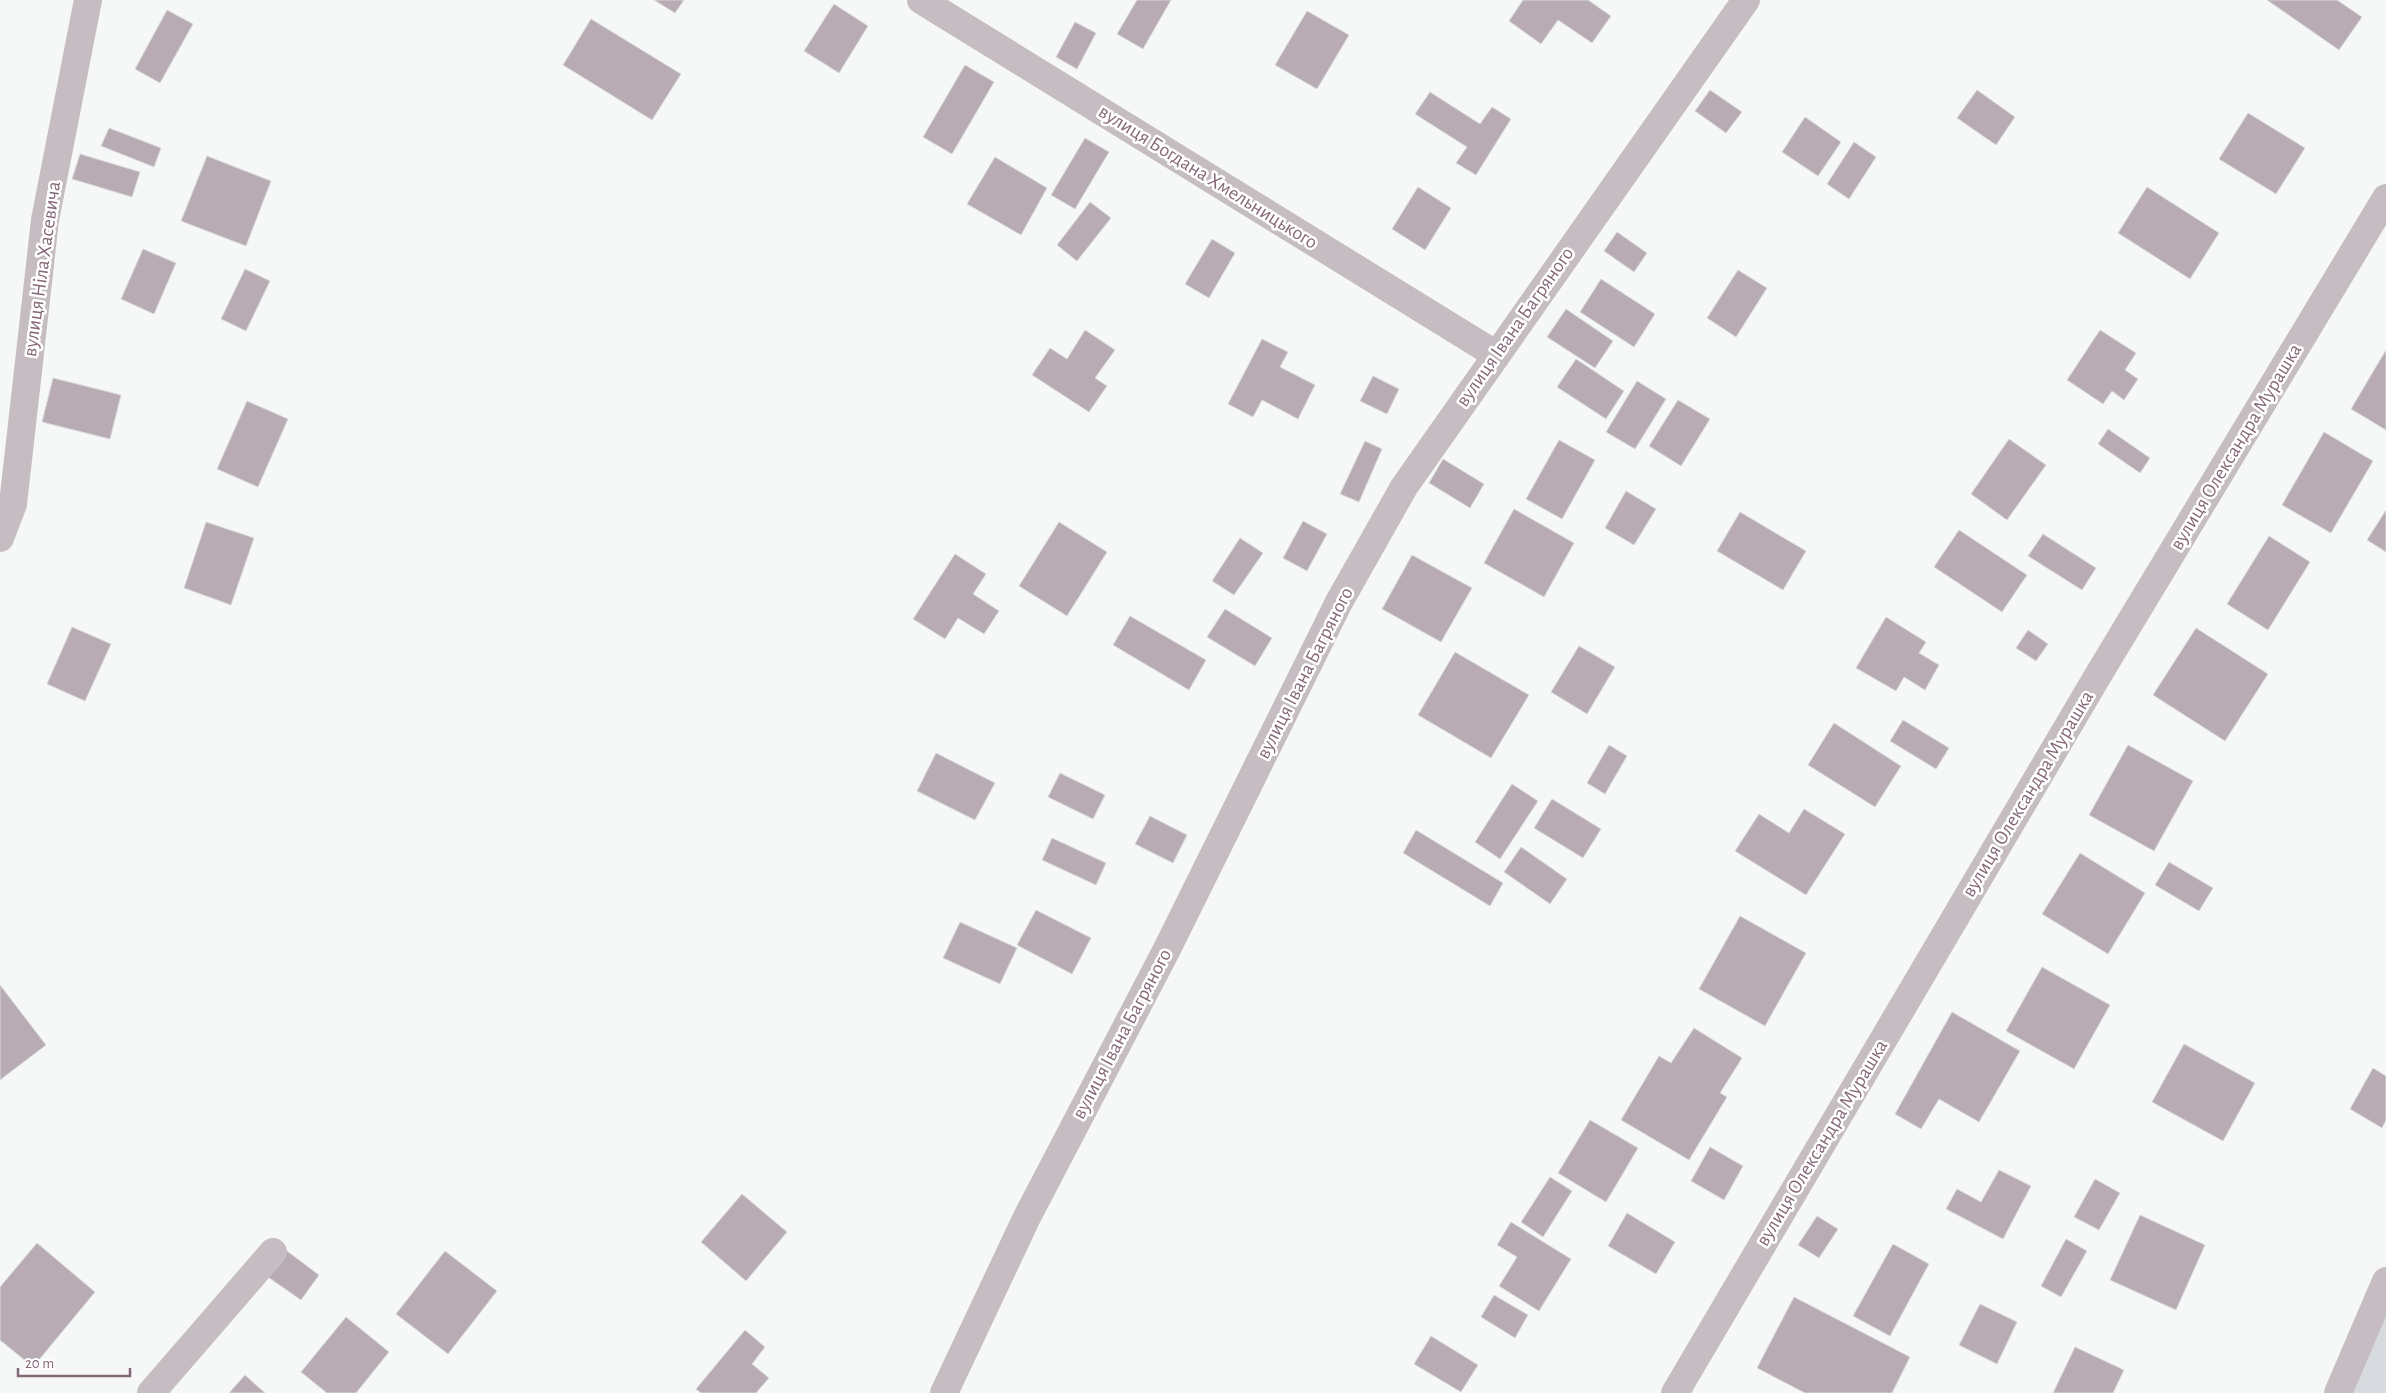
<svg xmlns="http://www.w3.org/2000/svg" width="2386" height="1393" font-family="'Alegreya Sans',sans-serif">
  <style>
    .green { fill: #d7dadf }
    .building { fill: #b8abb3; stroke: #d8dada }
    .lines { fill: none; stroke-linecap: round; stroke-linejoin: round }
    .street { stroke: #c5bdc2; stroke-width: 28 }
    .labels { text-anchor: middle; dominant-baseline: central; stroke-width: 5; stroke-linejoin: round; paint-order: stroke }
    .street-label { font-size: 20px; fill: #856878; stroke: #fff }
  </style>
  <rect width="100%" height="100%" fill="#f6f8f8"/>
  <polygon class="green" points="2386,1281 2386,1393 2338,1393"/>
  <g class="building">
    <polygon points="654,0 684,0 675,13"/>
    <polygon points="1137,0 1171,0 1143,49 1117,34"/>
    <polygon points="1523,0 1588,0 1611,16 1592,43 1558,20 1541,44 1509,21"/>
    <polygon points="2267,0 2337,0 2362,17 2339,50"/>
    <polygon points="834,4 868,26 839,73 804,51"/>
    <polygon points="167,10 193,24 160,83 135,69"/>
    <polygon points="1307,11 1349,35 1317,89 1275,65"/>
    <polygon points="591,19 681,74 652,120 563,65"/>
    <polygon points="1075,22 1096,33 1077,69 1056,57"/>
    <polygon points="965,65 994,82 952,154 923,137"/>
    <polygon points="1710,90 1742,112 1726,133 1695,111"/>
    <polygon points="1977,90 2015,117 1996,145 1957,118"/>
    <polygon points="1430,92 1480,124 1492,107 1511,119 1476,175 1456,163 1467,147 1415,114"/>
    <polygon points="2248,113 2305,148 2276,194 2219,159"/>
    <polygon points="1805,117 1841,142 1818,176 1782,152"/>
    <polygon points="109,128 161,148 154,167 101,146"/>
    <polygon points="1085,138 1109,152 1075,209 1051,195"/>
    <polygon points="1854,142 1876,157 1849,199 1827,184"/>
    <polygon points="80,154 140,172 132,197 72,179"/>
    <polygon points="207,156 271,181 246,246 181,221"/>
    <polygon points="995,157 1047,188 1021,235 967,204"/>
    <polygon points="1418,187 1451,208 1425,250 1392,229"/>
    <polygon points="2147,187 2219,233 2190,279 2118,233"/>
    <polygon points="1090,202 1111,218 1077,261 1057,245"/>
    <polygon points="1617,232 1647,253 1634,272 1604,251"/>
    <polygon points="1212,239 1235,253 1209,298 1185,284"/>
    <polygon points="143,249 176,263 154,314 121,299"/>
    <polygon points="245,269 270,281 246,331 221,319"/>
    <polygon points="1738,270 1767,288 1736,337 1707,318"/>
    <polygon points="1601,279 1655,314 1634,347 1580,312"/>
    <polygon points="1566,309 1613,341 1595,368 1547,337"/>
    <polygon points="1085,330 1115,350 1095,378 1107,386 1089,412 1032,375 1050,348 1067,359"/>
    <polygon points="2100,330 2136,353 2125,370 2138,379 2124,400 2112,391 2103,404 2067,380"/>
    <polygon points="1262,339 1288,352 1280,367 1315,385 1298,419 1262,400 1253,417 1228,404"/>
    <polygon points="2386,350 2386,430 2351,409"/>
    <polygon points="1576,359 1624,391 1606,419 1557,387"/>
    <polygon points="1373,376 1399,389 1387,414 1360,401"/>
    <polygon points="53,378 121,395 110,439 42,422"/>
    <polygon points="1637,381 1666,399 1635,449 1606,432"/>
    <polygon points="1678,400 1710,419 1681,466 1649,446"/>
    <polygon points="247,401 288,419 258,487 217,469"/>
    <polygon points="2108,429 2150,458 2140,473 2098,444"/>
    <polygon points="2324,432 2373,461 2331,533 2282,505"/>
    <polygon points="2009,439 2046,465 2007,520 1971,494"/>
    <polygon points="1559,440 1595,460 1562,519 1526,499"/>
    <polygon points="1365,441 1382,449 1359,502 1340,494"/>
    <polygon points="1443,459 1484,484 1470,508 1429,483"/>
    <polygon points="1626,491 1656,509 1634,545 1605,528"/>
    <polygon points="1514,509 1574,543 1544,597 1484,563"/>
    <polygon points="2386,510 2386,552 2367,540"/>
    <polygon points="1740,512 1806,551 1783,590 1717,551"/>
    <polygon points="1303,521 1327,534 1307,571 1283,558"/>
    <polygon points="206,522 254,538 231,605 184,588"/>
    <polygon points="1059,522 1107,552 1067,616 1019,586"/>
    <polygon points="1959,530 2027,575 2002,612 1934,567"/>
    <polygon points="2043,534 2096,568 2082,590 2028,556"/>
    <polygon points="2269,536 2310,562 2268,630 2227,604"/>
    <polygon points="1240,538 1263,553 1234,595 1212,581"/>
    <polygon points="955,554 986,574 973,594 999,611 984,634 958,618 945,639 913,619"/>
    <polygon points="1412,555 1472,588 1441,642 1382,609"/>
    <polygon points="1225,609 1272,638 1255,666 1207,637"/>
    <polygon points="1130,616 1206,660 1189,690 1113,645"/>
    <polygon points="1886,617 1926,642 1919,653 1939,665 1925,690 1904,677 1896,691 1856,668"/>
    <polygon points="72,627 111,644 85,701 47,684"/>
    <polygon points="2196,628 2268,674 2225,741 2153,695"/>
    <polygon points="2028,630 2048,644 2036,661 2016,648"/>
    <polygon points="1579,646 1615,667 1587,714 1551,692"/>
    <polygon points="1455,652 1529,695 1491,758 1418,715"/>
    <polygon points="1903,720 1949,748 1936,769 1890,741"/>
    <polygon points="1834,723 1901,766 1875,807 1808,765"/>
    <polygon points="1609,745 1627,756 1605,794 1587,783"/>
    <polygon points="2128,745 2193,781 2154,851 2089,815"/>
    <polygon points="936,753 995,783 975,820 917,791"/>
    <polygon points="1060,773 1105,795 1093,819 1048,797"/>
    <polygon points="1512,784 1538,801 1500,859 1475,842"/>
    <polygon points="1552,799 1601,829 1583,858 1534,828"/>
    <polygon points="1804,809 1845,834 1806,895 1735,851 1759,814 1789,833"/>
    <polygon points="1150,816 1187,835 1173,863 1135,844"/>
    <polygon points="1416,830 1503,883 1490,906 1403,853"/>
    <polygon points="1052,838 1106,863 1096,885 1042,860"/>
    <polygon points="1521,847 1567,879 1550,904 1504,872"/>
    <polygon points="2080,853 2145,893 2108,954 2042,914"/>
    <polygon points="2169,862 2213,888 2199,911 2155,885"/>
    <polygon points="1036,910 1091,938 1072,974 1017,945"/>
    <polygon points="1740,916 1806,953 1765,1026 1699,989"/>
    <polygon points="960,922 1017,948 1000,984 943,958"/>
    <polygon points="2042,967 2110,1005 2074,1069 2006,1031"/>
    <polygon points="0,985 46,1045 0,1080"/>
    <polygon points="1952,1012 2020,1051 1979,1122 1939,1099 1921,1129 1895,1114"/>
    <polygon points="1694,1028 1742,1058 1720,1093 1727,1097 1689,1160 1621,1120 1659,1056 1671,1063"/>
    <polygon points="2184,1044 2255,1083 2223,1141 2152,1102"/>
    <polygon points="2373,1068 2386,1076 2386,1120 2382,1128 2350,1109"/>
    <polygon points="1590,1120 1638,1148 1606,1202 1558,1173"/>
    <polygon points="1710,1147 1743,1166 1724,1200 1691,1181"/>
    <polygon points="1999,1170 2031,1186 2003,1239 1946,1209 1957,1189 1981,1202"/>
    <polygon points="1550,1177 1572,1191 1543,1237 1521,1222"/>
    <polygon points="2095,1179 2120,1193 2099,1230 2074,1217"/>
    <polygon points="742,1194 787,1232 746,1281 701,1242"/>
    <polygon points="1627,1213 1675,1242 1656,1274 1608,1246"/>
    <polygon points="2140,1215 2205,1245 2176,1310 2110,1280"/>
    <polygon points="1817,1216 1838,1229 1819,1258 1798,1245"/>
    <polygon points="1511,1222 1571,1259 1539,1311 1499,1286 1517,1257 1497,1245"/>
    <polygon points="2066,1239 2087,1251 2061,1297 2041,1286"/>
    <polygon points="37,1243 95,1292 33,1367 0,1340 0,1287"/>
    <polygon points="1893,1244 1929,1264 1890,1336 1853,1316"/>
    <polygon points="287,1251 319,1275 301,1300 268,1277"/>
    <polygon points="445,1251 497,1291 448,1354 396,1314"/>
    <polygon points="1494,1295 1528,1315 1515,1338 1481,1317"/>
    <polygon points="1794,1297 1910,1357 1892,1393 1805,1393 1757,1368"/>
    <polygon points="1980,1304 2017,1322 1997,1364 1959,1345"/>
    <polygon points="346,1317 389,1352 356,1393 327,1393 301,1372"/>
    <polygon points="745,1330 765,1347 752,1364 769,1378 756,1393 701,1393 696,1389"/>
    <polygon points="1431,1336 1478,1365 1461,1392 1414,1364"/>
    <polygon points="2075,1347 2124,1370 2113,1393 2053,1393"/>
    <polygon points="245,1375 265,1393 229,1393"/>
  </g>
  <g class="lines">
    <g class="street">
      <polyline points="921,0 1495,354"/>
      <polyline points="0,538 13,504 45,220 88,0"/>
      <polyline points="151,1393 273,1252"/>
      <polyline points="944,1393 1027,1217 1166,951 1339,602 1404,487 1746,0"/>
      <polyline points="1675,1393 2100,672 2386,198"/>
      <polyline points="2338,1393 2386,1281"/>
    </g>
  </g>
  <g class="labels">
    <g class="street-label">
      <text transform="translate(1208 177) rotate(32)">вулиця Богдана Хмельницького</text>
      <text transform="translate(42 269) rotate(-82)">вулиця Ніла Хасевича</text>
      <text transform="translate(1515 327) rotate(-55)">вулиця Івана Багряного</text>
      <text transform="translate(2236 447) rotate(-59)">вулиця Олександра Мурашка</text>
      <text transform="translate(1305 673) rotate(-63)">вулиця Івана Багряного</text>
      <text transform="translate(2028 794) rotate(-59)">вулиця Олександра Мурашка</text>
      <text transform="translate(1122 1034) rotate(-62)">вулиця Івана Багряного</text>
      <text transform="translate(1822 1143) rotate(-59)">вулиця Олександра Мурашка</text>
    </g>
  </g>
  <path d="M18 1368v8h112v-8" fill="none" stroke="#856878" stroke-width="2.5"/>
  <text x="25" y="1368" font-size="15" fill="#856878" stroke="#ffffff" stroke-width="4" paint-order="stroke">20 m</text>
</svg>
